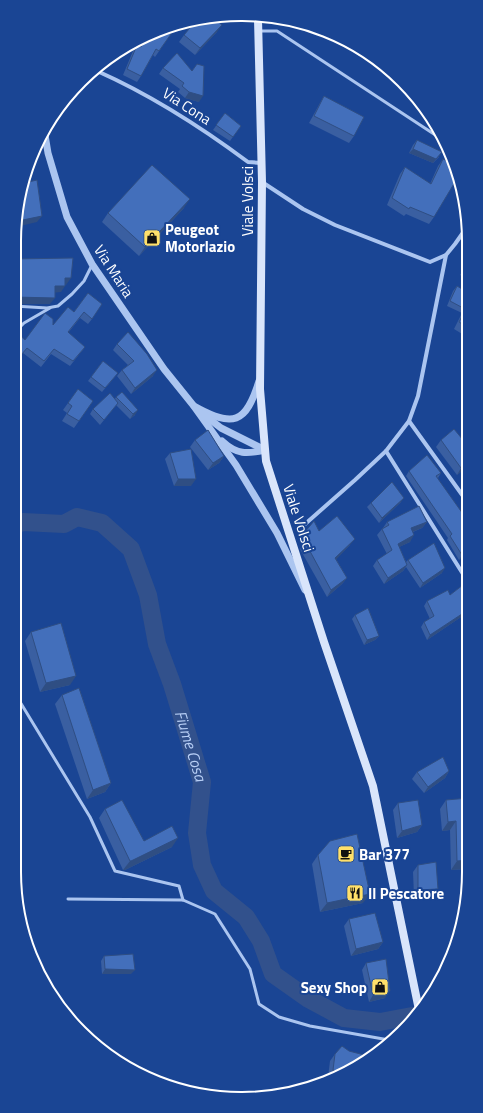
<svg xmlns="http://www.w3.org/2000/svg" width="483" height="1113" font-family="'Titillium Web',sans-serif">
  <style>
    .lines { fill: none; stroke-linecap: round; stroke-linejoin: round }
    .river { stroke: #32518c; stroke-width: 18 }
    .service { stroke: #abc5f0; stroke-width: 3 }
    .minor { stroke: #abc5f0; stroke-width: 4 }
    .tertiary { stroke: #abc5f0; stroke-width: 7 }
    .secondary { stroke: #d9e5fb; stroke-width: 8 }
    .wall { fill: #3a5fa1 }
    .shaded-wall { fill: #2f4e83 }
    .building { fill: #436fbb; stroke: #2f4e83 }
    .labels { text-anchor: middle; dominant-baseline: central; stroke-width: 4; stroke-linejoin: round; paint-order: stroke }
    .street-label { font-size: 15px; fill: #fff; stroke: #1a4594 }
    .poi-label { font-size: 15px; font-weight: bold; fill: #fff; stroke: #1a4594; text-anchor: start }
    .water-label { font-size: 16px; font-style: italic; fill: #b8cff6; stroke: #1a4594 }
    .rim { fill: none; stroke: #fff; stroke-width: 2 }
  </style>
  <rect width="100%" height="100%" fill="#1a4594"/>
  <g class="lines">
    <path class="river" id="s1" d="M14,525l9,-3 41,2 13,-7 25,6 29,26 17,46 9,49 15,40 30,98 -5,51 5,32 12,26 32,26 15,24 12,33 34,24 37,20 36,4 32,-6"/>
    <g class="service">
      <polyline points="260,31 277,31 443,140"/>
      <polyline points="14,306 47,308 58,306 72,294 84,281 92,265"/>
      <polyline points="14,333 24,323 50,308"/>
      <polyline points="14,692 90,817 115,871 179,886 183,900"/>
      <polyline points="68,899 183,900 215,914 250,969 259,1004 279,1017 310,1026 389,1040"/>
    </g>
    <g class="minor">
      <path d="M97,71c54,24 104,56 151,91l13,1"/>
      <polyline points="262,182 303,209 335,225 430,262 446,255 455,244 467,227"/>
      <polyline points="409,421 468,503"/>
      <polyline points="386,451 463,574 468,570"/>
      <polyline points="304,525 355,480 386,451 409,421 418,396 446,255"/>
    </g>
    <g class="tertiary">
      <polyline points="45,135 48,153 67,217 92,264 164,369 193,405 236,465 277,533 305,590"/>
      <path d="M194,406c39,22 52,18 65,-25"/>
      <polyline points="203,414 221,428 265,450"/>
      <path d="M222,441c15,14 25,13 43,9"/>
    </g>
    <polyline class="secondary" points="258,19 262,182 260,389 266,461 324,642 373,786 419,1010"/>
  </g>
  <g class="wall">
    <polygon points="217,32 195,55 179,42 184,35"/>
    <polygon points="171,34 155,57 153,55 141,76 137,82 123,75 133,51 137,45 141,47"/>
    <polygon points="177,53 199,102 185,98 178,92 180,89 159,74 163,68"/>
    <polygon points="324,96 354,136 349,143 309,123 320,103"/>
    <polygon points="225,113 241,126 230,141 213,130"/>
    <polygon points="417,140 439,157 433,163 409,153 413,145"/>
    <polygon points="443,159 434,217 429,224 406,214 404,216 387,205 400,174 405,167 430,184 438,166"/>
    <polygon points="184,208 139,256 102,222 108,213"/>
    <polygon points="467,265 467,279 460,275"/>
    <polygon points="457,286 467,292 467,337 454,329 462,313 447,306 453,291"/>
    <polygon points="88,293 92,319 88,324 80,318 68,333 85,347 70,366 51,354 41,367 23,353 14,364 14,330 25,340 53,325 74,312"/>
    <polygon points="117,344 153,376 131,394 117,376 122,370 128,365 113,350"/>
    <polygon points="103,361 114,378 102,392 88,381"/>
    <polygon points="468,377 468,396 461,393"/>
    <polygon points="78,389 93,401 74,428 62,421 67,413 63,410"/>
    <polygon points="116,397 135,415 130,419 116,405 100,425 90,414 93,409 115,399"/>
    <polygon points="195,440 224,456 219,463 208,470 190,447"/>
    <polygon points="441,440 468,466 457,475 436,447"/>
    <polygon points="170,453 191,486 174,486 165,459"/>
    <polygon points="409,471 441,473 438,478 468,553 459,560 447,540 448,538 406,476"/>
    <polygon points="401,502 379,523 367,507 371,503"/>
    <polygon points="387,522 427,522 422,528 413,532 410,542 399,547 406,562 408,560 442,573 420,588 406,567 403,571 384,584 373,566 377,560 387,554 377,535 382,529 383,528"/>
    <polygon points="319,531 350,545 336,559 347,578 342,584 327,597 300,549 304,544 300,539 304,533"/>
    <polygon points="468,581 468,615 467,613 427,640 421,627 424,622 430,619 424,606 427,601 450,595"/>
    <polygon points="355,615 379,636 375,640 364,645 352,619"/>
    <polygon points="31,632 70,685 40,692 25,641"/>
    <polygon points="62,695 111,783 105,792 87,799 55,704"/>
    <polygon points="449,771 445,778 424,793 412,779 417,772"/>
    <polygon points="469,798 469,868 468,869 451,870 450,830 442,831 440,809 446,800"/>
    <polygon points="398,803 422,825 417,832 397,838 393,810"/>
    <polygon points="105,809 144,841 172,847 125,870 123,870 99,818"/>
    <polygon points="318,855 363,903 320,912 312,864"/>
    <polygon points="418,865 433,896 414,896 413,872"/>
    <polygon points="349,919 383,942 378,949 351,956 344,926"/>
    <polygon points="104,956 131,974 102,974 101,961"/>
    <polygon points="366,963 385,998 369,1002 362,970"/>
    <polygon points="349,1051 328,1077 330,1061 335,1054"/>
  </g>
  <g class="shaded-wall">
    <polygon points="222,25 217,32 195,55 200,48"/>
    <polygon points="189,92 203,96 199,102 185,98"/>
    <polygon points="413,149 442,152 433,163 409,153"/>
    <polygon points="190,199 184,208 139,256 145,247"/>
    <polygon points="42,216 37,222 16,227 18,221"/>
    <polygon points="65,278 71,278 66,285 61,285"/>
    <polygon points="55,286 65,286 61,292 51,293"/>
    <polygon points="14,297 55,298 50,304 14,304"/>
    <polygon points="157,370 153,376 131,394 135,388"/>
    <polygon points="138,410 135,415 130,419 133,414"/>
    <polygon points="224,456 219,463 208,470 213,463"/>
    <polygon points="468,463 468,466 457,475 461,468"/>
    <polygon points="178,479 196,479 191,486 174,486"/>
    <polygon points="404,498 401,502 379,523 382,518"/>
    <polygon points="427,522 422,528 407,534 411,528"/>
    <polygon points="414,535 410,542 393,550 398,544"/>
    <polygon points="355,539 350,545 331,565 335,558"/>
    <polygon points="468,550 468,553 459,560 462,555"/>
    <polygon points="407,565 403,571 384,584 388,578"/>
    <polygon points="445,568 442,573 420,588 423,583"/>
    <polygon points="347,578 342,584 327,597 331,590"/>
    <polygon points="468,610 468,611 467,613 427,640 430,635"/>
    <polygon points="379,636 375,640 364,645 367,640"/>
    <polygon points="76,676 70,685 40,692 46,683"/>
    <polygon points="449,771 445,778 424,793 428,787"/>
    <polygon points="111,783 105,792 87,799 93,790"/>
    <polygon points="456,821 450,830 442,831 448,822"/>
    <polygon points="422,825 417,832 397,838 402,831"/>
    <polygon points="178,838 172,847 125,870 123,870 130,861"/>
    <polygon points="469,860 469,868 468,869 451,870 457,861"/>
    <polygon points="438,889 433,896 414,896 418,890"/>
    <polygon points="370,894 363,903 320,912 327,903"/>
    <polygon points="383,942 378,949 351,956 356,949"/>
    <polygon points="105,969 135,970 131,974 102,974"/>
    <polygon points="390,991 385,998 369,1002 373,995"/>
    <polygon points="333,1070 344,1073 331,1078 328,1077"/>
  </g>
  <g class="building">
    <polygon points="214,18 222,25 200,48 184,35 194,23"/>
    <polygon points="167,31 171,34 159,51 156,49 141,76 127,69 137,45 141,47 149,35"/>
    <polygon points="177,53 192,71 197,64 204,66 203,96 189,92 182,86 184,83 163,68"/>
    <polygon points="324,96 364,117 354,136 314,116"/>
    <polygon points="225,113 241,126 233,137 216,125"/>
    <polygon points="417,140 442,152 436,159 413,149"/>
    <polygon points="443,159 455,165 458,177 434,217 410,207 409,209 392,198 405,167 431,184"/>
    <polygon points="152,165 190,199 145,247 108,213"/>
    <polygon points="37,180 42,216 18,221 18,219 24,183"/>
    <polygon points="73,258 71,278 65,278 65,286 55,286 55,298 14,297 14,259"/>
    <polygon points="467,265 467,272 464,270"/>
    <polygon points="457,286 467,292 467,307 465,309 450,301"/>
    <polygon points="88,293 102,304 92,319 84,312 68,332 85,347 73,361 54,349 44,361 27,348 16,361 14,358 14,330 25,340 45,313 53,319 53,325 68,307 74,312"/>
    <polygon points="467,307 467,327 459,322"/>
    <polygon points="14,319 16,322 14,325"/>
    <polygon points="128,332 147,354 157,370 135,388 122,370 134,361 117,344"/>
    <polygon points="103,361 118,373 105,388 91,377"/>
    <polygon points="468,380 468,390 464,388"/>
    <polygon points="78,389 93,401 79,421 67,414 72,406 68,403"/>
    <polygon points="122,392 138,410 133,414 116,397"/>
    <polygon points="110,393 118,403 104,420 93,409"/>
    <polygon points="454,429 468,446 468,463 461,468 441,440"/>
    <polygon points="208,430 224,456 213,463 195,440"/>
    <polygon points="191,449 196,479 178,479 170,453"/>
    <polygon points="427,455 441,473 436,476 468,521 468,550 462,555 450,536 452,534 409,471"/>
    <polygon points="392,482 404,498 382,518 371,503"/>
    <polygon points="419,506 427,522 411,528 414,535 398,544 407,565 388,578 377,560 392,550 382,529 389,525 387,522"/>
    <polygon points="337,516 355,539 335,558 347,578 331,590 305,542 309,539 304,533 314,521 319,531"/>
    <polygon points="434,543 445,568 423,583 408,560"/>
    <polygon points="468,581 468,610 430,635 424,622 434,616 427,601 448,590 450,595"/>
    <polygon points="368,608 379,636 367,640 355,615"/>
    <polygon points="61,623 76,676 46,683 31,632"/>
    <polygon points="79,688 111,783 93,790 62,695"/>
    <polygon points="443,757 449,771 428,787 417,772"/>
    <polygon points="469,798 469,860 457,861 456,821 448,822 446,800"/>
    <polygon points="122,800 144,841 172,826 178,838 131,861 130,861 105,809"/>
    <polygon points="418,800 422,825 402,831 398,803"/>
    <polygon points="357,834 370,894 327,903 318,855 330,841"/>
    <polygon points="436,862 438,889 418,890 418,865"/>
    <polygon points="375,913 383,942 356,949 349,919"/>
    <polygon points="133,954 135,970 105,969 104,956"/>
    <polygon points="386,959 390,991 373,995 366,963"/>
    <polygon points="342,1046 349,1051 368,1056 368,1058 355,1069 344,1073 333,1070 335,1054"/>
  </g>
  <defs>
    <symbol id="shop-square" viewBox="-11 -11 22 22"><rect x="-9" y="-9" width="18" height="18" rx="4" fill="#ffe06a" stroke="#1a4594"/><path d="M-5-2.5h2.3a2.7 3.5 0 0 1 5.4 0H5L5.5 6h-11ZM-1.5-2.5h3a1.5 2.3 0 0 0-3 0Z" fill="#111"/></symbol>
    <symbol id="cafe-square" viewBox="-11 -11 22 22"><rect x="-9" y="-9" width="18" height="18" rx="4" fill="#ffe06a" stroke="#1a4594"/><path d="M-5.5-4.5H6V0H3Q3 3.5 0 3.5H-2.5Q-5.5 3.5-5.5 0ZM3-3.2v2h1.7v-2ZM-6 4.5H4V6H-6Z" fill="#111"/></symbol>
    <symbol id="restaurant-square" viewBox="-11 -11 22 22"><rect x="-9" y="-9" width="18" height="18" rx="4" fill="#ffe06a" stroke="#1a4594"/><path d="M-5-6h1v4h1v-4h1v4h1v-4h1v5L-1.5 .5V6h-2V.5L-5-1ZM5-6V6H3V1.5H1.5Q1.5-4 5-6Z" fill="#111"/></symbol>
  </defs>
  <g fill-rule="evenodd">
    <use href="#shop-square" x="142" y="228" width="20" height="20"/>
    <use href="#cafe-square" x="336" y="844" width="20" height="20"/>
    <use href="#restaurant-square" x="345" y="883" width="20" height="20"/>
    <use href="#shop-square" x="370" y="977" width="20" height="20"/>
  </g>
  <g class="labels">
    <g class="street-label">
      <text transform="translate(187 106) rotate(33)">Via Cona</text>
      <text transform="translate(247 201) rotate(-90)">Viale Volsci</text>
      <text transform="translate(114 271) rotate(57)">Via Maria</text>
      <text transform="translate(299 518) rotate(72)">Viale Volsci</text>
    </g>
    <g class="poi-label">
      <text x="165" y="229">Peugeot<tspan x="165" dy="17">Motorlazio</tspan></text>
      <text x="359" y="854">Bar 377</text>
      <text x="368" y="893">Il Pescatore</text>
      <text x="367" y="987" text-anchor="end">Sexy Shop</text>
    </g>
    <g class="water-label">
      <text stroke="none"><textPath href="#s1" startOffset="336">Fiume Cosa</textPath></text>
    </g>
  </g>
  <path d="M0 0H483V1113H0ZM241 21H242A220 220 0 0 1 462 241V872A220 220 0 0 1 242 1092H241A220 220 0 0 1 21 872V241A220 220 0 0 1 241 21Z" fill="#1a4594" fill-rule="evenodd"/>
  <path class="rim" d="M241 21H242A220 220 0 0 1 462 241V872A220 220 0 0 1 242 1092H241A220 220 0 0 1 21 872V241A220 220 0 0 1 241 21Z"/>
</svg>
